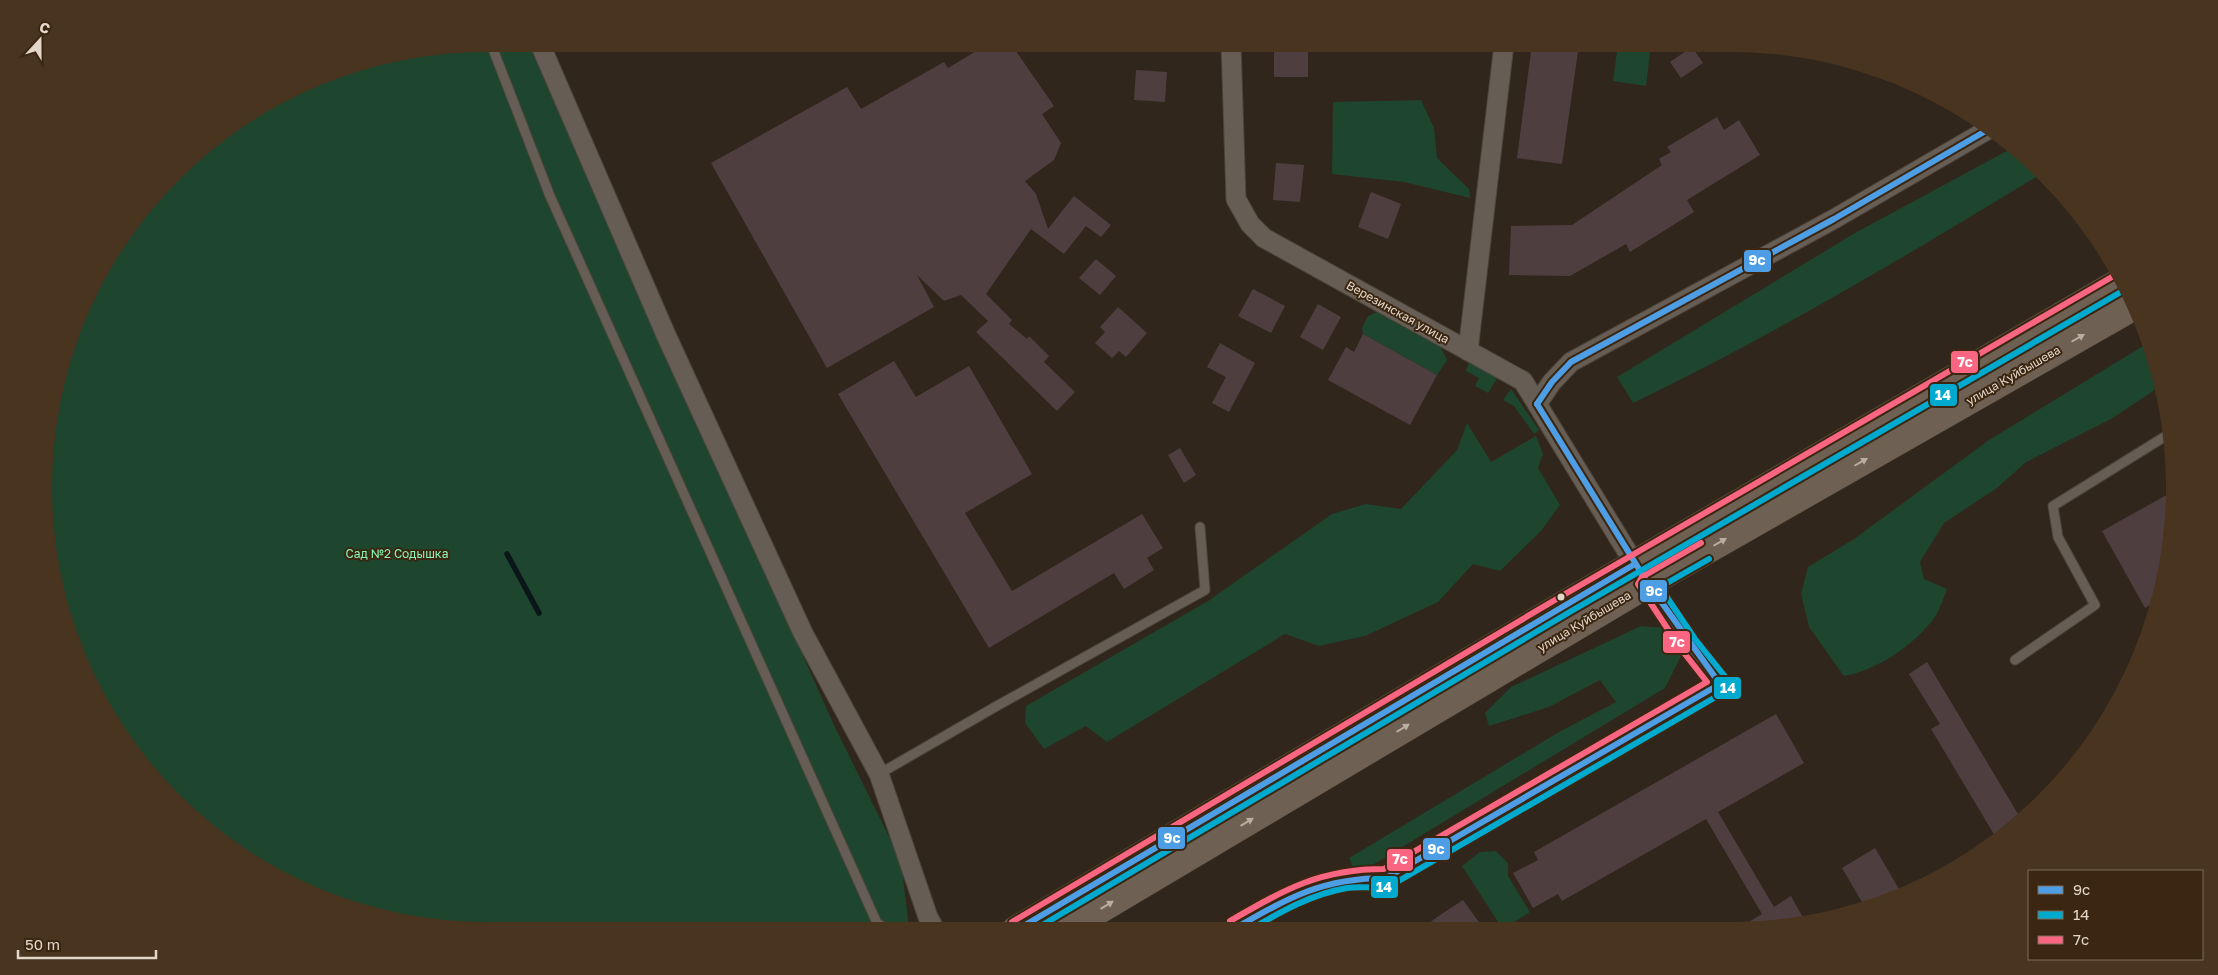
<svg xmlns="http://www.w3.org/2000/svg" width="2218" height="975" font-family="'Golos Text',sans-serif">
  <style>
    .green { fill: #1e452e }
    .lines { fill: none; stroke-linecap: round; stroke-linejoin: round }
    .stream { stroke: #0b1619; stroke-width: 5.5 }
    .building { fill: #4f3e40 }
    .service-casing { stroke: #4d443a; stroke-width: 11 }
    .minor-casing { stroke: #4d443a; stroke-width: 21 }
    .trunk-casing { stroke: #4d443a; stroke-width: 29 }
    .service { stroke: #665d54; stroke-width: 9 }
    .minor { stroke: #665d54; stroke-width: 19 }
    .trunk { stroke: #6e6052; stroke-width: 28 }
    .bus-1-casing { stroke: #3b2611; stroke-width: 10 }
    .bus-2-casing { stroke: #3b2611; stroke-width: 10 }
    .bus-3-casing { stroke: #3b2611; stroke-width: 10 }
    .bus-1 { stroke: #4d9ee5; stroke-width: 6 }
    .bus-2 { stroke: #00a9ce; stroke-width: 6 }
    .bus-3 { stroke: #fa6682; stroke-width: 6 }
    .oneway { fill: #bbada0 }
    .bus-dot { fill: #e4d7ca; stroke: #3b2611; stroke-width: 2 }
    .labels { text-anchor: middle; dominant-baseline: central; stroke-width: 4; stroke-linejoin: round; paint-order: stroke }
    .street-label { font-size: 12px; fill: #e4d7ca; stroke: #3b2611 }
    .park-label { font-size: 12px; fill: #87f5b5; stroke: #3b2611 }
    .line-badge { stroke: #3b2611; stroke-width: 2 }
    .badge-label { font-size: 14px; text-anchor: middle; font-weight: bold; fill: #fff }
  </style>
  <rect width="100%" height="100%" fill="#31261b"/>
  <g class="green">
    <polygon points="487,44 531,44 833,723 901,861 909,927 906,930 487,931 345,908 217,839 154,780 103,710 52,574 44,487 52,401 103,266 195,154 265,103 345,67"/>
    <polygon points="1618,44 1651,44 1646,86 1613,81"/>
    <polygon points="1421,100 1434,128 1437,158 1469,189 1470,198 1404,182 1332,174 1333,102"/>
    <path d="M2014,147l27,27c-133,81 -267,161 -408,229l-16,-26 238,-144z"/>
    <polygon points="1377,312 1440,346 1447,360 1437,375 1363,334 1362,328 1368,316"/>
    <path d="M2148,343l11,30 2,13 -50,33 -85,43 -29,26 -53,35 -24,39 4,17 23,10c-4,10 -8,24 -15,32 -21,26 -55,49 -88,55l-35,-49 -8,-33 7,-27 46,-28 135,-99z"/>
    <polygon points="1469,362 1498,377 1488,393 1475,386 1479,378 1466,371"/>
    <polygon points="1511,389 1539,430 1534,434 1514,406 1503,400"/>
    <polygon points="1467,423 1491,462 1536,436 1543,454 1538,468 1560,505 1541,531 1500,571 1473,564 1438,602 1365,636 1319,646 1285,634 1107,742 1086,726 1044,749 1025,723 1026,706 1208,601 1332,514 1366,504 1401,509 1457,450"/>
    <polygon points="1641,626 1666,628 1681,656 1665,688 1356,875 1349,858 1559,732 1616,702 1600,680 1549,707 1489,726 1485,713 1511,687"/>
    <polygon points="1496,851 1508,863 1508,876 1530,912 1505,928 1502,928 1462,866 1480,852"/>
  </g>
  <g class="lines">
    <polyline class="stream" points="507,554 539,613"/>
  </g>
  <g class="building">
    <polygon points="988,44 1011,44 1054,106 1042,114 1061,143 1054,160 1025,181 1036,194 1048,229 1074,196 1111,225 1101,237 1086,226 1064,254 1031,229 986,294 1012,320 1009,324 1027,339 1029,336 1049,356 1044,362 1075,392 1057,411 976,332 988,321 961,295 944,301 917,275 934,307 827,368 711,163 847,87 861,109 944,62 948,68"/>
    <rect x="1274" y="44" width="34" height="33"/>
    <polygon points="1532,44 1579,44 1562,164 1517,158"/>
    <polygon points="1692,47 1703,63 1681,78 1670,62"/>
    <polygon points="1136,70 1167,72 1165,102 1134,100"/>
    <polygon points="1717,117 1724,130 1739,120 1760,155 1687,200 1694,212 1630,252 1626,244 1570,276 1509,275 1511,226 1572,225 1662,165 1659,159 1671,152 1667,147"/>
    <polygon points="1276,163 1304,165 1300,202 1273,200"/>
    <polygon points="1371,192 1401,204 1388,239 1358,227"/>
    <polygon points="1096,259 1116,276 1100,295 1079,278"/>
    <polygon points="1253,289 1285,306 1271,333 1238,316"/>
    <polygon points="1318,304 1341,317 1323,350 1300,337"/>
    <polygon points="1118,307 1147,333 1126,357 1119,351 1112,358 1095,343 1105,332 1100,327"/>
    <polygon points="1363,334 1437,375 1410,425 1328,380 1346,347 1354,352"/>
    <polygon points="1220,343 1255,363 1229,412 1212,403 1226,377 1207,367"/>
    <polygon points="894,361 916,397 969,366 1032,474 965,513 1012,591 1142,514 1163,548 1147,558 1154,570 1124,589 1114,573 989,648 838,394"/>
    <polygon points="1180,448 1196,475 1184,483 1168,455"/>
    <polygon points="2172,492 2170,546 2157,601 2145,608 2102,531"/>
    <polygon points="1927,662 2021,819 1998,841 1931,729 1940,724 1909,674"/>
    <polygon points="1776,714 1804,763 1718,812 1774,907 1791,896 1806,923 1789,927 1739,928 1762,914 1706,819 1562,901 1558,894 1533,908 1513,873 1538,860 1534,852"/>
    <polygon points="1875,848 1903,896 1865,907 1842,868"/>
    <polygon points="1463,900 1483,928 1422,928 1443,913"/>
  </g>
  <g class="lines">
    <defs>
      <g id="service">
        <polyline points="491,44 550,196 877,923 888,930"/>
        <polyline points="2015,660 2095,605 2058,537 2053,506 2169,434"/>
        <polyline points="879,774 995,707 1205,590 1200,527"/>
      </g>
      <g id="minor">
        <polyline points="540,44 666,335 803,633 879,774 928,917 935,930"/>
        <path d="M1231,44l5,155 14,25 14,14 259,143 124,203 41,60 32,40 -334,194c-14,0 -29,0 -42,2 -41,6 -75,29 -110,49"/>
        <polyline points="1468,351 1504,44"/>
        <polyline points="1537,404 1552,382 1571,362 1834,219 1989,129"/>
      </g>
      <g id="trunk">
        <polyline points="1016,930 1564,605 2122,281"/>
        <polyline points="1065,930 1647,584 2134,306"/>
      </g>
    </defs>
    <use href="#service" class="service-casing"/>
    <use href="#minor" class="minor-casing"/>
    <use href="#trunk" class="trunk-casing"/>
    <use href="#service" class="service"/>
    <use href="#minor" class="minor"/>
    <use href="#trunk" class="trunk"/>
    <defs>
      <g id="bus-1">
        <polyline points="1537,404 1552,382 1571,362 1834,219 1989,129"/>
        <path d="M1234,929c54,-31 88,-51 152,-51l334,-194 -73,-102 -110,-178"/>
        <polyline points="1017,930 1635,564"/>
      </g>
      <g id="bus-2">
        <path d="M1251,929c31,-18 61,-35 96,-41 14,-2 29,1 43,-2l336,-195 3,-6 -2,-6 -32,-40 -35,-52 49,-28"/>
        <polyline points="1034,930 1568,613 2126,289"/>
      </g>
      <g id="bus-3">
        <path d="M1230,921c54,-31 89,-52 154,-52l323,-187 -26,-33 -43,-65 4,-7 59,-34"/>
        <polyline points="1012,922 1560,597 2117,274"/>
      </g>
    </defs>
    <use href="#bus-1" class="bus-1-casing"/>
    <use href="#bus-2" class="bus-2-casing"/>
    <use href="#bus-3" class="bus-3-casing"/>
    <use href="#bus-1" class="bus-1"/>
    <use href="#bus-2" class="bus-2"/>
    <use href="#bus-3" class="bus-3"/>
  </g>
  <defs><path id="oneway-solid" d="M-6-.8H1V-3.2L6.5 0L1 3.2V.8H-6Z" transform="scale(1.25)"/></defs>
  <g class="oneway">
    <use href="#oneway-solid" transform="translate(2078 338) rotate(-30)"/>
    <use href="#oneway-solid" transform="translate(1861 462) rotate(-30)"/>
    <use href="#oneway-solid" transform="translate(1720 542) rotate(-30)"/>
    <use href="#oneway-solid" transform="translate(1403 728) rotate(-31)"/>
    <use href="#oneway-solid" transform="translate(1247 822) rotate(-31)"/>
    <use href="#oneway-solid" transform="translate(1107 905) rotate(-31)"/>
  </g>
  <circle class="bus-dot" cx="1561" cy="597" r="4.5"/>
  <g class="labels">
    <g class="street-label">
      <text transform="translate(1398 312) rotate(29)">Верезинская улица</text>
      <text transform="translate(2013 375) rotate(-30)">улица Куйбышева</text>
      <text transform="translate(1584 621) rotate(-31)">улица Куйбышева</text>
    </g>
    <g class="park-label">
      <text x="397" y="553">Сад №2 Содышка</text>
    </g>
  </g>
  <path d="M0 0H2218V975H0ZM487 52H1731A435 435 0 0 1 2166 487V487A435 435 0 0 1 1731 922H487A435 435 0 0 1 52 487V487A435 435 0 0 1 487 52Z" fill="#493420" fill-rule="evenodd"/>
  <g class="line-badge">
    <rect x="1743" y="249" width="29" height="24" rx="5" fill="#4d9ee5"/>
    <rect x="1950" y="350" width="29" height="24" rx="5" fill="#fa6682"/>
    <rect x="1929" y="383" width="29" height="24" rx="5" fill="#00a9ce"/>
    <rect x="1639" y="579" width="29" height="24" rx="5" fill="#4d9ee5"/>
    <rect x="1662" y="630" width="29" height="24" rx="5" fill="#fa6682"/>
    <rect x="1713" y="676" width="29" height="24" rx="5" fill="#00a9ce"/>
    <rect x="1157" y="826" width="29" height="24" rx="5" fill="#4d9ee5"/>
    <rect x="1422" y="837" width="29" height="24" rx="5" fill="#4d9ee5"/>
    <rect x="1386" y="848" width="28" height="24" rx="5" fill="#fa6682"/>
    <rect x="1370" y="875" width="29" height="24" rx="5" fill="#00a9ce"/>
  </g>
  <g class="badge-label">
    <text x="1757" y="265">9с</text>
    <text x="1965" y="367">7с</text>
    <text x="1943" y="400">14</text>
    <text x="1654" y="596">9с</text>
    <text x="1677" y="647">7с</text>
    <text x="1728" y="693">14</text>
    <text x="1172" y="843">9с</text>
    <text x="1436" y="854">9с</text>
    <text x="1400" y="864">7с</text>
    <text x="1384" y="892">14</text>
  </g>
  <rect x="2028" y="870" width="175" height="90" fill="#3b2611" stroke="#7f6d5b"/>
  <rect x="2038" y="886" width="25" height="8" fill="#4d9ee5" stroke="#7f6d5b"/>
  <text x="2073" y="895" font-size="15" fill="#e4d7ca">9с</text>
  <rect x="2038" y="911" width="25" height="8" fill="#00a9ce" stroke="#7f6d5b"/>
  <text x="2073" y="920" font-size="15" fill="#e4d7ca">14</text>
  <rect x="2038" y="936" width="25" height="8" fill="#fa6682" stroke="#7f6d5b"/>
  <text x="2073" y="945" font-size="15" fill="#e4d7ca">7с</text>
  <g transform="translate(40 40) rotate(21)" stroke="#3b2611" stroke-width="4" paint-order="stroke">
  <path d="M0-4L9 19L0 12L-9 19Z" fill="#e4d7ca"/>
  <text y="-8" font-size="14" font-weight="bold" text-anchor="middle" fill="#e4d7ca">С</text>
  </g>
  <path d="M18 950v8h138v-8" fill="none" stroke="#e4d7ca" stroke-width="2.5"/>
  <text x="25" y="950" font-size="15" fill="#e4d7ca" stroke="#3b2611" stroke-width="4" paint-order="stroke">50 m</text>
</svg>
